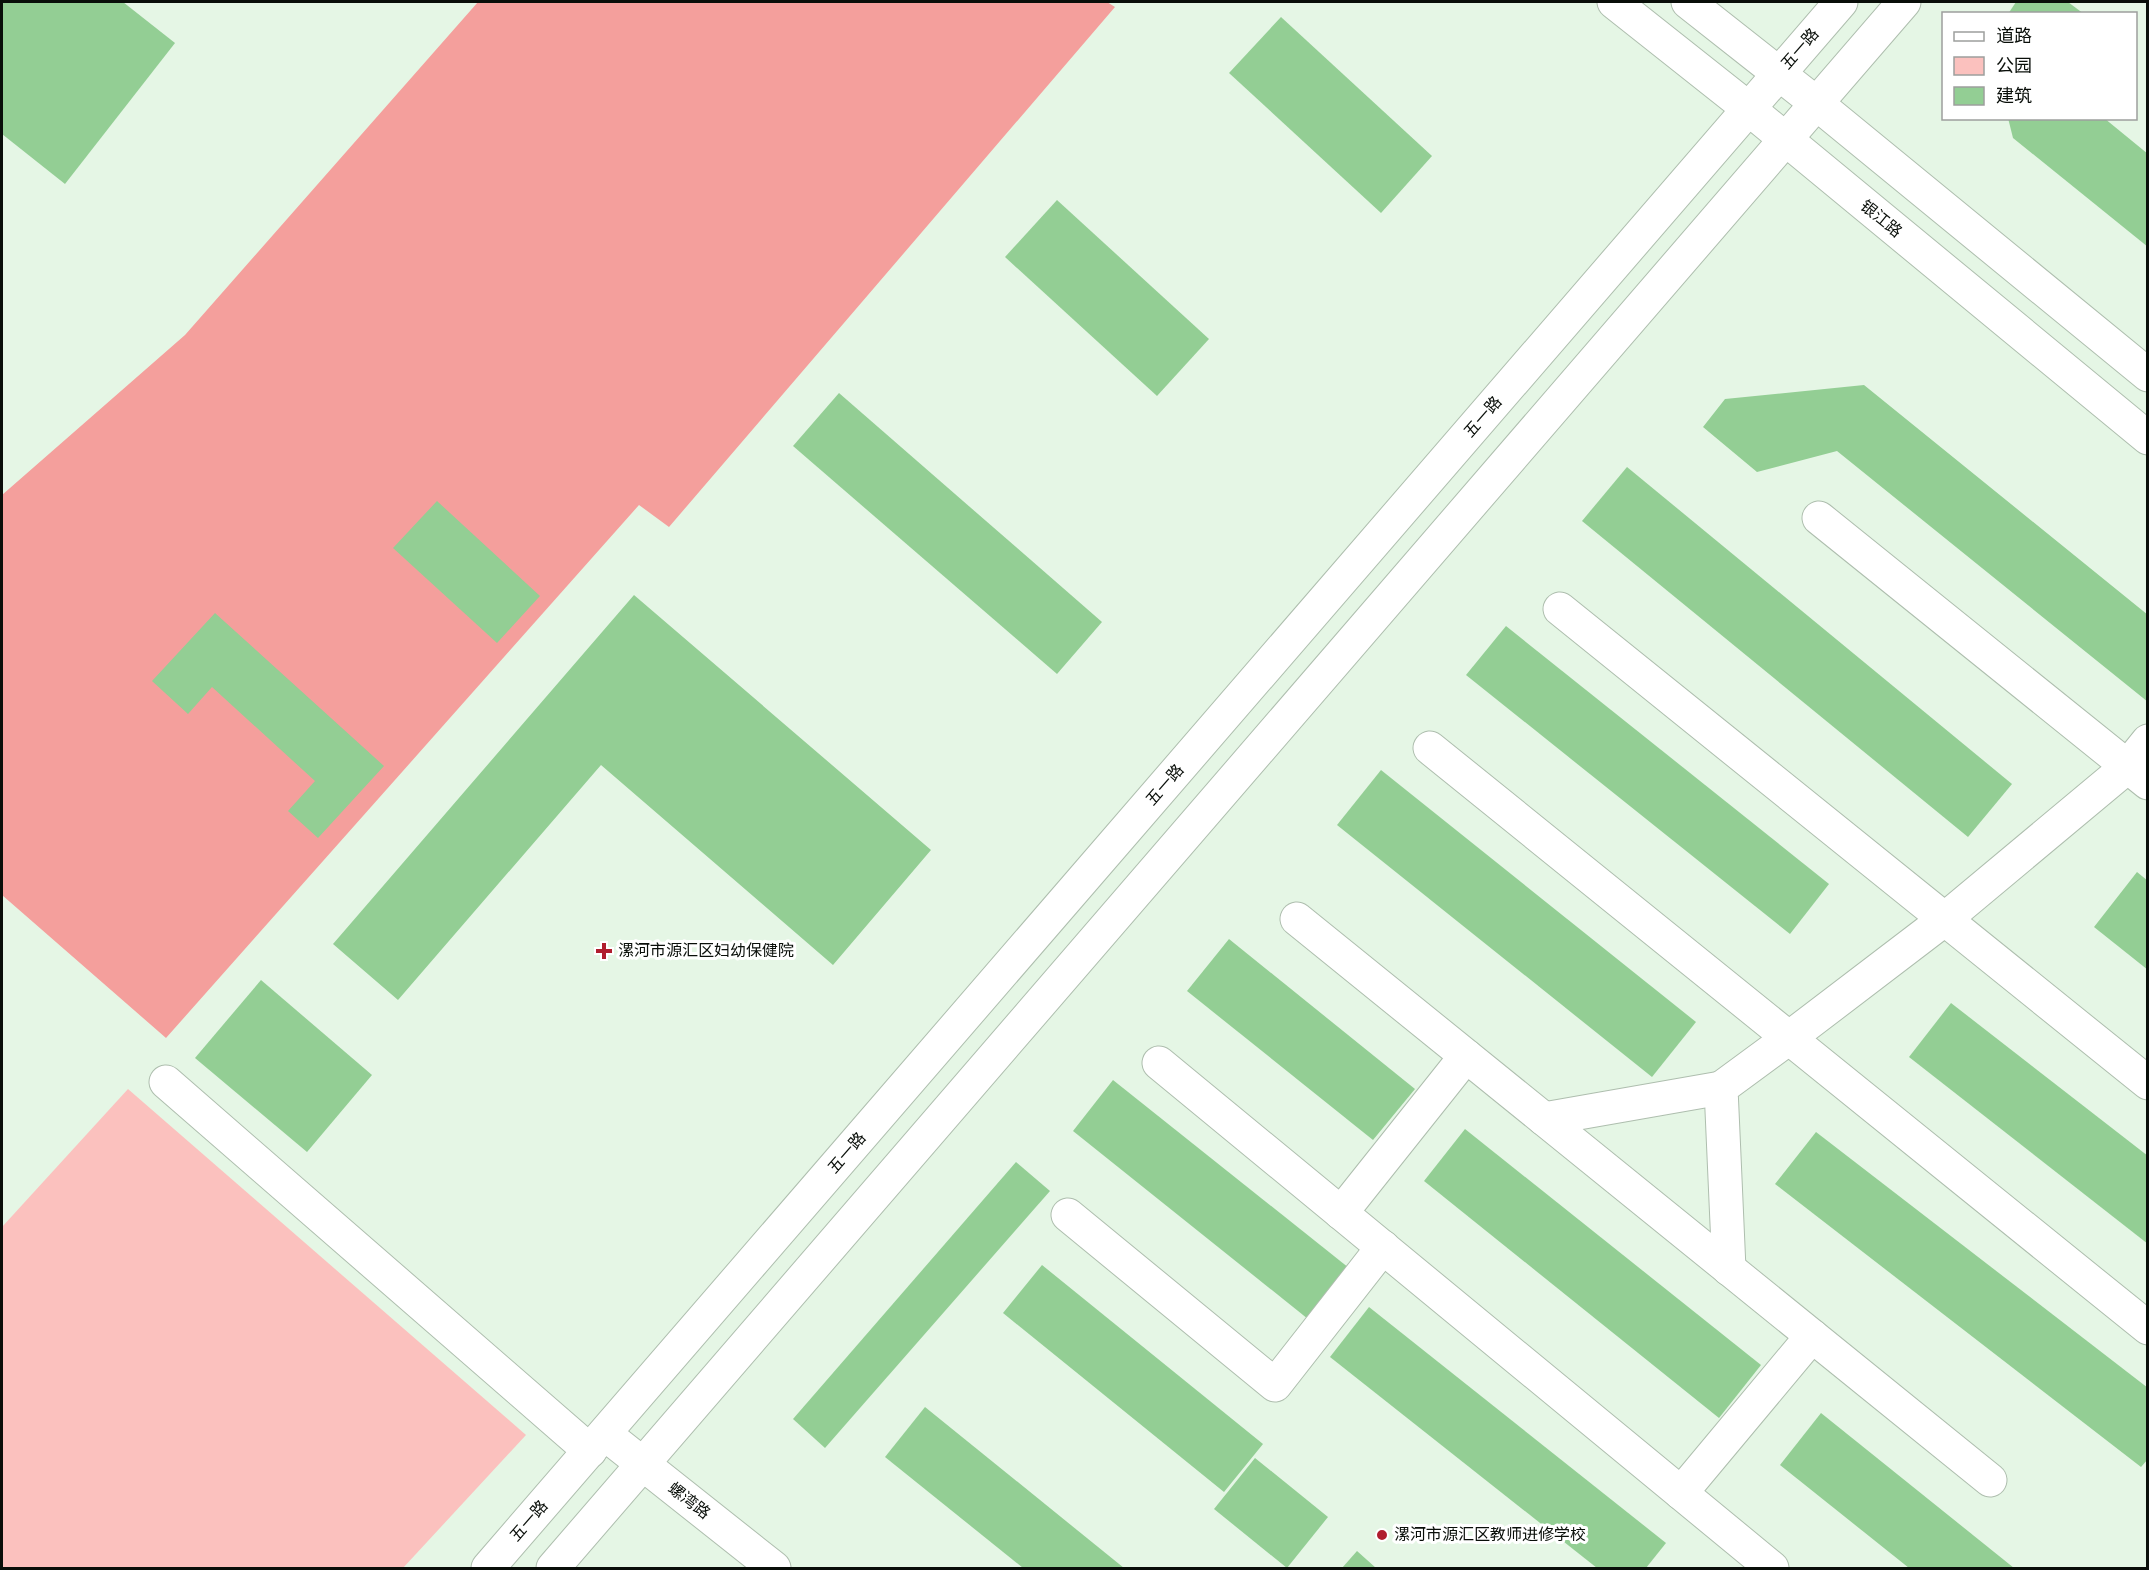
<svg xmlns="http://www.w3.org/2000/svg" width="2149" height="1570" font-family="'Varela Round','Noto Sans SC',sans-serif">
  <style>
    .green { fill: #fbc1be }
    .forest { fill: #f49f9c }
    .building { fill: #93ce94 }
    .lines { fill: none; stroke-linecap: round; stroke-linejoin: round }
    .minor-casing { stroke: #aebeae; stroke-width: 35 }
    .minor { stroke: #fff; stroke-width: 33 }
    .poi-dot { fill: #b01d2e; stroke: #fff; stroke-width: 2 }
    .labels { text-anchor: middle; dominant-baseline: central; stroke-width: 6; stroke-linejoin: round; paint-order: stroke }
    .street-label { font-size: 16px; fill: #090e09; stroke: #fff }
    .poi-label { font-size: 16px; fill: #090e09; stroke: #fff; text-anchor: start }
  </style>
  <rect width="100%" height="100%" fill="#e5f6e5"/>
  <polygon class="green" points="128,1089 526,1435 403,1568 2,1568 2,1227"/>
  <polygon class="forest" points="478,2 1107,2 1115,7 669,527 639,505 166,1038 2,895 2,495 185,335"/>
  <g class="building">
    <polygon points="2,2 123,2 175,43 65,184 2,134"/>
    <polygon points="2016,2 2068,2 2084,14 2008,14"/>
    <polygon points="1281,17 1432,156 1381,213 1229,73"/>
    <polygon points="2008,118 2104,118 2148,154 2148,247 2013,138"/>
    <polygon points="1057,200 1209,339 1157,396 1005,257"/>
    <polygon points="1864,385 2148,615 2148,702 1837,451 1757,472 1703,427 1725,399"/>
    <polygon points="839,393 1102,622 1057,674 793,446"/>
    <polygon points="1627,467 2012,784 1968,837 1582,521"/>
    <polygon points="437,501 540,596 497,643 393,548"/>
    <polygon points="634,595 931,850 833,965 601,765 398,1000 333,944"/>
    <polygon points="215,613 384,766 318,838 288,811 315,781 212,687 188,714 152,681"/>
    <polygon points="1506,626 1829,884 1790,934 1466,675"/>
    <polygon points="1381,770 1696,1022 1652,1077 1337,825"/>
    <polygon points="2137,872 2148,881 2148,970 2094,927"/>
    <polygon points="1229,939 1415,1089 1373,1140 1187,991"/>
    <polygon points="261,980 372,1075 307,1152 195,1058"/>
    <polygon points="1951,1003 2148,1156 2148,1244 1909,1057"/>
    <polygon points="1113,1080 1354,1272 1313,1323 1073,1131"/>
    <polygon points="1465,1129 1761,1365 1719,1418 1424,1181"/>
    <polygon points="1816,1132 2148,1388 2148,1459 2141,1467 1775,1184"/>
    <polygon points="1016,1162 1050,1191 825,1448 793,1419"/>
    <polygon points="1042,1265 1263,1444 1224,1492 1003,1313"/>
    <polygon points="1369,1307 1666,1543 1646,1568 1597,1568 1330,1357"/>
    <polygon points="925,1407 1124,1568 1023,1568 885,1457"/>
    <polygon points="1821,1413 2014,1568 1909,1568 1780,1465"/>
    <polygon points="1255,1458 1328,1517 1287,1568 1214,1509"/>
    <polygon points="1357,1551 1376,1568 1342,1568"/>
  </g>
  <g class="lines">
    <defs>
      <g id="minor">
        <polyline points="1614,2 1749,109 2148,438"/>
        <polyline points="1688,2 1816,103 2148,375"/>
        <polyline points="1819,518 2148,783"/>
        <polyline points="1560,609 2148,1083"/>
        <polyline points="1430,748 2148,1328"/>
        <polyline points="1297,919 1990,1480"/>
        <polyline points="1159,1063 1772,1568"/>
        <polyline points="166,1082 590,1451"/>
        <polyline points="1544,1119 1721,1088"/>
        <polyline points="1341,1213 1466,1056"/>
        <polyline points="1068,1215 1275,1385 1383,1247"/>
        <polyline points="1729,1269 1721,1088 1789,1038 1945,919 2127,767 2148,741"/>
        <polyline points="605,1434 774,1568"/>
        <polyline points="1681,1493 1812,1336"/>
        <polyline points="488,1568 1841,2"/>
        <polyline points="553,1568 1904,2"/>
      </g>
    </defs>
    <use href="#minor" class="minor-casing"/>
    <use href="#minor" class="minor"/>
  </g>
  <g class="poi-dot">
    <path d="M601 942h6v6h6v6h-6v6h-6v-6h-6v-6h6z"/>
    <circle cx="1382" cy="1535" r="6"/>
  </g>
  <g class="labels">
    <g class="street-label">
      <text transform="translate(1800 49) rotate(-49)">五一路</text>
      <text transform="translate(1881 219) rotate(39)">银江路</text>
      <text transform="translate(1483 417) rotate(-49)">五一路</text>
      <text transform="translate(1165 785) rotate(-49)">五一路</text>
      <text transform="translate(847 1153) rotate(-49)">五一路</text>
      <text transform="translate(689 1501) rotate(38)">螺湾路</text>
      <text transform="translate(529 1521) rotate(-49)">五一路</text>
    </g>
    <g class="poi-label">
      <text x="618" y="951">漯河市源汇区妇幼保健院</text>
      <text x="1394" y="1535">漯河市源汇区教师进修学校</text>
    </g>
  </g>
  <rect width="2149" height="1570" fill="none" stroke="#090e09" stroke-width="6"/>
  <rect x="1942" y="12" width="195" height="108" fill="#ffffff" stroke="#9d9f9d" stroke-width="1.5"/>
  <rect x="1954" y="32" width="30" height="9" fill="#ffffff" stroke="#9d9f9d" stroke-width="1.5"/>
  <text x="1996" y="42" font-size="18" fill="#090e09">道路</text>
  <rect x="1954" y="57" width="30" height="18" fill="#fbc1be" stroke="#9d9f9d" stroke-width="1.5"/>
  <text x="1996" y="72" font-size="18" fill="#090e09">公园</text>
  <rect x="1954" y="87" width="30" height="18" fill="#93ce94" stroke="#9d9f9d" stroke-width="1.5"/>
  <text x="1996" y="102" font-size="18" fill="#090e09">建筑</text>
</svg>
